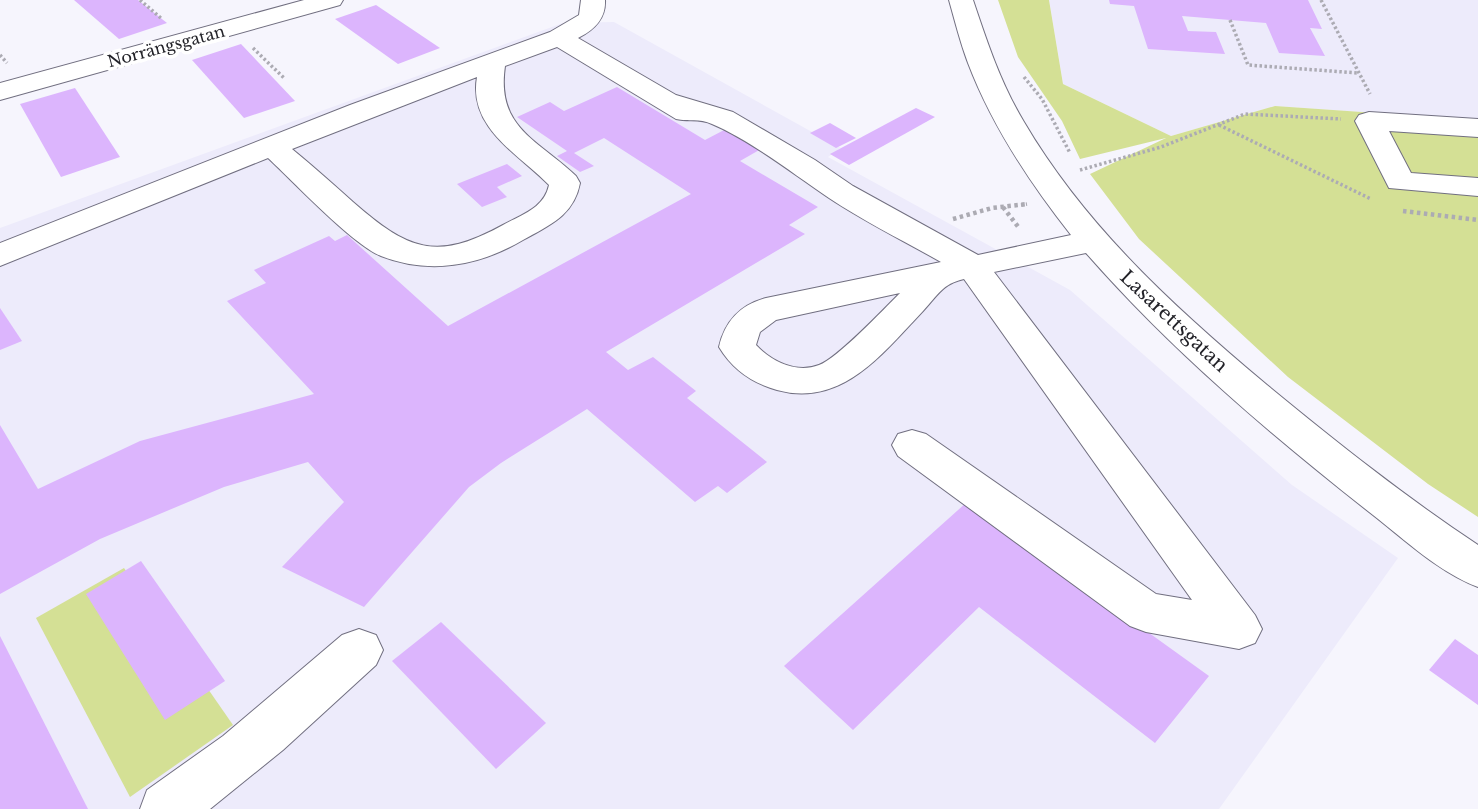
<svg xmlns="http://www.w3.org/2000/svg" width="1478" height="809" font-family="'Libre Baskerville',serif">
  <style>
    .built { fill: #edebfb }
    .green { fill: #d4e095 }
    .building { fill: #dcb5fd }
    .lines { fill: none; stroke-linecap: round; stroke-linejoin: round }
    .minor-casing { stroke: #716f80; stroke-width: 2 }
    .path-far1 { stroke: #acabb3; stroke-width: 3.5; stroke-dasharray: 2.5 2.5; stroke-linecap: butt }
    .path { stroke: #acabb3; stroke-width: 4.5; stroke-dasharray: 3.5 3.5; stroke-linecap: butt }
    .minor { fill: #fff; fill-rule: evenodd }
    .labels { text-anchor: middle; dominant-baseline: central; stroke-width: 7; stroke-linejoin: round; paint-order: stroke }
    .far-street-label { font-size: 16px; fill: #222228; stroke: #fff }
    .street-label { font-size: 19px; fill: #222228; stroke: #fff }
  </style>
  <rect width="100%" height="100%" fill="#f6f5fd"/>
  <g class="built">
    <polygon points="1049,0 1478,0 1478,120 1275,106 1171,136 1063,84"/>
    <polygon points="614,22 841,148 828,157 1070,290 1292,485 1398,558 1219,809 0,809 0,228 563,23"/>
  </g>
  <g class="green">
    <polygon points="998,0 1049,0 1063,84 1171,136 1275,106 1478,120 1478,517 1428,484 1288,377 1139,239 1090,174 1166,138 1080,159 1062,121 1018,57"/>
    <polygon points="124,568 233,725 130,797 36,618"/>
  </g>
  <g class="building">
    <polygon points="74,0 138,0 167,23 119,39"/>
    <polygon points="1109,0 1308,0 1322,29 1310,28 1325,56 1279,53 1266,23 1182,16 1188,31 1216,32 1225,54 1148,49 1134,6 1110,4"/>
    <polygon points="376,5 440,48 398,64 335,19"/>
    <polygon points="241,44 295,101 244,118 192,60"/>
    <polygon points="617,87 705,140 726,129 761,149 740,161 818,207 789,225 805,234 606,352 628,370 653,357 696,391 687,398 767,462 727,493 718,486 695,502 587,409 501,463 469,487 364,607 282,567 344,502 308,462 224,487 100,539 0,594 0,425 38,489 140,441 314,394 227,301 266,283 254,270 329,236 335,241 347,235 448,326 691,194 604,138 574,153 594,166 580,172 557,156 567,151 517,117 550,102 564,111"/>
    <polygon points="75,88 120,157 61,177 20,104"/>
    <polygon points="916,108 935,117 849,165 830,154"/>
    <polygon points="830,123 856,138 836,148 810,133"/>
    <polygon points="507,164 522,176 497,187 507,197 482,207 457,184"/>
    <polygon points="0,308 22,341 0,350"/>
    <polygon points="967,502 1209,676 1155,743 979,607 853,730 784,666"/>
    <polygon points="141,561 225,681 165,720 86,594"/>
    <polygon points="441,622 546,723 496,769 392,661"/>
    <polygon points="0,636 88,809 0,809"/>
    <polygon points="1455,639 1478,655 1478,705 1429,670"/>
  </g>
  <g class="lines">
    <defs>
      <g id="minor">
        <polygon points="304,0 343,0 340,5 0,100 0,83"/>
        <path d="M581,0h24c1,19 -11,30 -27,38l98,57 57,17 82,48 38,26 125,69 93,-20c-41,-52 -79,-109 -103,-172 -8,-21 -13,-42 -19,-63h24c14,42 28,84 51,122 61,104 151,186 243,263 68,56 137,111 211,160v42c-38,-14 -73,-47 -105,-72 -102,-80 -202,-165 -287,-262l-92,19 261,343 7,14 -7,14 -16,6 -93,-17 -16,-6 -232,-170 -6,-11 6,-11 14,-4 14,4 230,160 36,6 -228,-321c-22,5 -26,16 -41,32 -40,42 -81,97 -146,79 -25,-7 -44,-20 -58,-43 6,-26 21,-42 47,-49l175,-36c-37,-21 -76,-40 -112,-64 -34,-23 -79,-58 -117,-74 -13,-6 -23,-2 -36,-5l-119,-72 -52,19c-9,62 32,73 71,110l4,7c-6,32 -30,42 -57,57 -44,26 -93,35 -142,16 -29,-12 -87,-74 -113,-98l-268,108v-23l350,-138 200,-73 29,-17zM477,77c-9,51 42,77 72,108 -5,23 -26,29 -46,40 -67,37 -95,25 -150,-23 -20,-18 -40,-36 -61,-53zM900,293c-16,16 -63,66 -81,72 -23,9 -48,-4 -63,-20l4,-13 16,-12z"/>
        <polygon points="1369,112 1478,119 1478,137 1389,131 1411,173 1478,178 1478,196 1389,188 1355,121 1359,115"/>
        <polygon points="359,629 376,635 383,650 376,665 283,750 210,809 140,809 147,790 223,736 342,635"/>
      </g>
    </defs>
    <use href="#minor" class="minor-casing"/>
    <g class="path-far1">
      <polyline points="140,0 162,19"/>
      <polyline points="1321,0 1370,94"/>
      <polyline points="1230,20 1248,65 1358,73"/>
      <polyline points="253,48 285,79"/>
      <polyline points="0,55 7,63"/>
      <polyline points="1024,77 1042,99 1070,153"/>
      <polyline points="1219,125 1371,199"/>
      <polyline points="1080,170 1161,147 1245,114 1341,119"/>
      <polyline points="1021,205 1027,204"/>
    </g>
    <g class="path">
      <polyline points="1003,207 1019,228"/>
      <polyline points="1403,211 1478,220"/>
      <polyline points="953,219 992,208 1027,204"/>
    </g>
    <use href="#minor" class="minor"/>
  </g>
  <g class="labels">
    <g class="far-street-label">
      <text transform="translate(166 46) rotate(-15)">Norrängsgatan</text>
    </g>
    <g class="street-label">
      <text transform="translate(1174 321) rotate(43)">Lasarettsgatan</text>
    </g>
  </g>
</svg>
